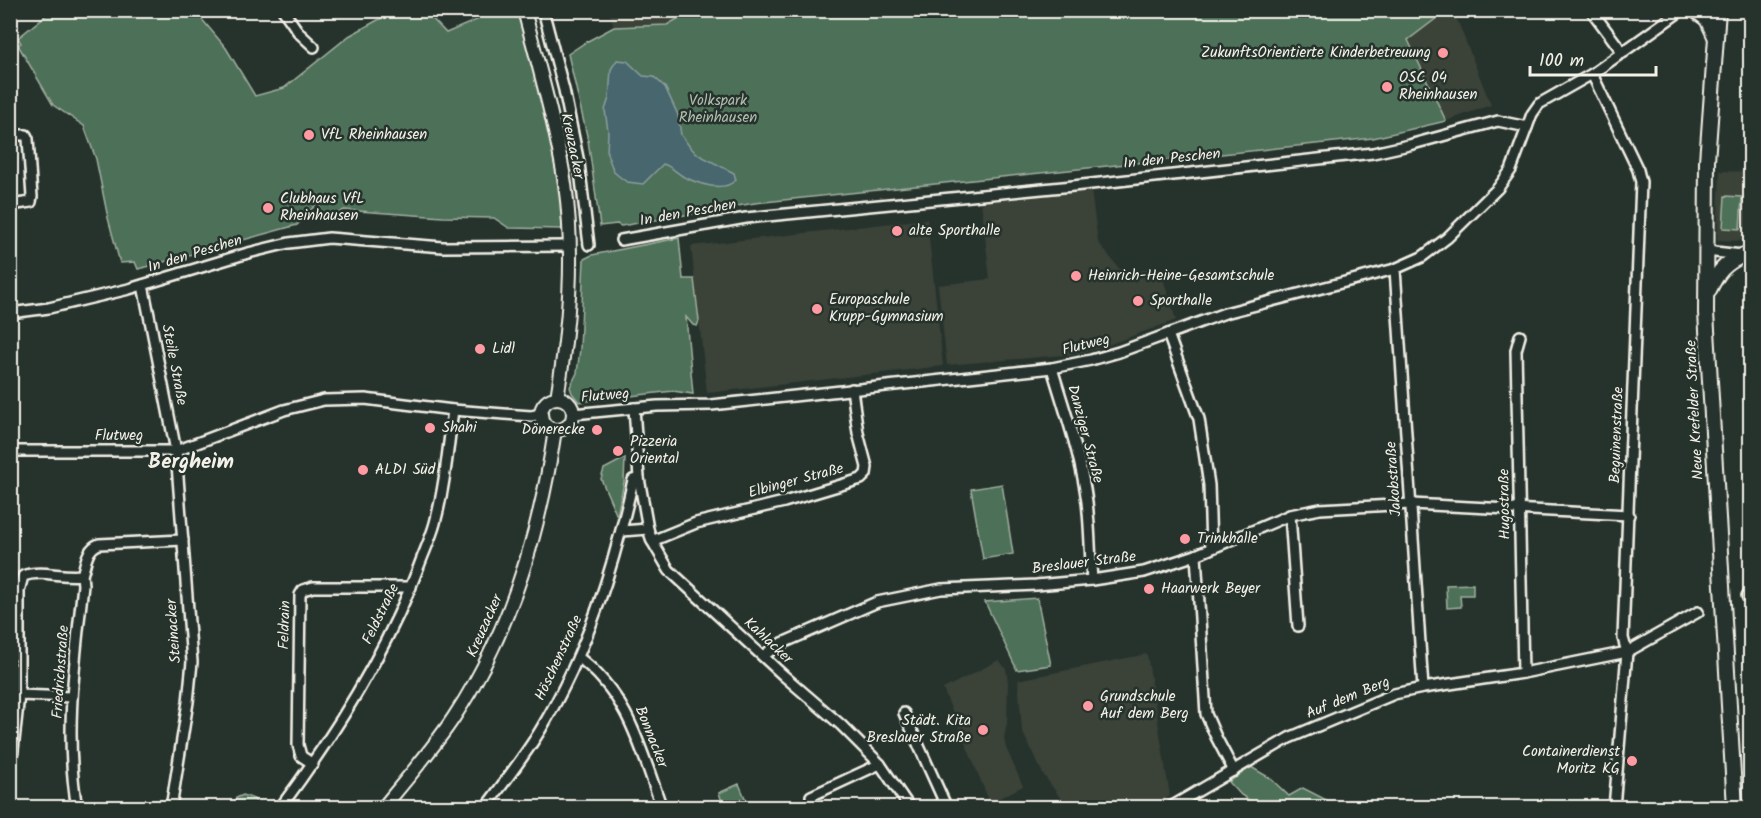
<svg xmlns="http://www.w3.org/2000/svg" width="1761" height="818" font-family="Kalam,sans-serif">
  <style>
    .built { fill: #3a4238 }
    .green { fill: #4e6f59; stroke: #a1b0a0; stroke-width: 1.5 }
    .water { fill: #47666d; stroke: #8c9e9e; stroke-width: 1.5 }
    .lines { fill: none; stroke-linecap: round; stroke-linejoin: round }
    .minor-casing { stroke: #f4f1e8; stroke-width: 14 }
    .tertiary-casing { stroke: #f4f1e8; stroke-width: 16 }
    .secondary-casing { stroke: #f4f1e8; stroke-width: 18 }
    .minor { stroke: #26332d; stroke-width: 9 }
    .tertiary { stroke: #26332d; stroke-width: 12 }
    .secondary { stroke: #26332d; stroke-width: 14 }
    .poi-dot { fill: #ff9aa2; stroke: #26332d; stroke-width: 2 }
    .labels { text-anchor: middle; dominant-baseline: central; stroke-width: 5; stroke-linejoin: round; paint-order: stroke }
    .poi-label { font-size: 15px; fill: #f4f1e8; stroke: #26332d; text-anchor: start }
    .park-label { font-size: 15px; fill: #b2bdaf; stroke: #26332d }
    .street-label { font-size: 15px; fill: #f4f1e8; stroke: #26332d }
    .district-label { font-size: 21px; font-weight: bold; fill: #f4f1e8; stroke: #26332d }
  </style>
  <rect width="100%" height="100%" fill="#26332d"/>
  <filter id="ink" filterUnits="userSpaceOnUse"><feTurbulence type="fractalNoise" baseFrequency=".0167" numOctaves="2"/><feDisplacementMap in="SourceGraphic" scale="12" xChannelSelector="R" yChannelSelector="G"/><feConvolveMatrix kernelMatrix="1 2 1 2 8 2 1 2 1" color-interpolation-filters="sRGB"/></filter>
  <g filter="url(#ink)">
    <g class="built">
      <polygon points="609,11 693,11 667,25 614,27"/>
      <polygon points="1446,11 1452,11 1458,22 1491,105 1446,121 1408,40"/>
      <polygon points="1720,171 1750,172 1750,241 1717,240"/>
      <polygon points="1091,190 1098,242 1122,272 1160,269 1176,320 1097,349 1075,354 947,365 938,285 990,279 981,202"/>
      <polygon points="927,219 943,366 707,393 691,246"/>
      <polygon points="1147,654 1170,796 1150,807 1067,807 1043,774 1022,731 1018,680"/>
      <polygon points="999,660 1006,669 1008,682 1007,723 1004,738 1006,748 1023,786 990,803 943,689"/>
    </g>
    <g class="green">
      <polygon points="693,10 1446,11 1408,40 1446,121 1373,138 755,203 621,226 617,224 600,226 588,140 568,54 586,42 614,27 667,25"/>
      <path d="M51,11h144l31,37 29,48 29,-8 65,-52 45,-25h31l21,22 31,-13 7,-9h31l7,8c17,70 35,138 42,210l-55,-1 -15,-10 -51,-1 -99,-7 -18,11 -7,-9 2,-13 -24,26 -159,44 -3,-7 -15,1 -12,-45 -12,-59 -12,-33 -31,-21 -35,-60 3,-2 -3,-5z"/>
      <polygon points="1725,196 1742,197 1740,229 1723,228"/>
      <polygon points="679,238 683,279 694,279 699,321 697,326 693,325 686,317 693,394 673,391 579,402 572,393 570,387 577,373 580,349 584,259 592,255"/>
      <polygon points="625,458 624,482 617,516 601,479 604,469"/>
      <polygon points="1002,484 1013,554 983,559 971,489"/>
      <polygon points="1473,584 1473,595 1460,595 1461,607 1447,608 1446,585"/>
      <polygon points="1037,598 1051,665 1017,670 985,602"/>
      <polygon points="1251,767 1270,778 1289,796 1303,788 1340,807 1260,807 1241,795 1229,782"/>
      <polygon points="739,784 749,807 724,807 719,793"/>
      <polygon points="243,795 254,799 259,807 233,807 236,798"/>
    </g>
    <path class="water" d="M617,60l10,1 16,15 11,1 11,10 13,28 3,20 9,12 7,7 37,19 2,7c-13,13 -37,4 -52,-3 -7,-4 -13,-11 -21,-13l-20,20 -16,-2 -7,-5 -6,-5 -7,-18 1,-23 -3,-21 4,-12 2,-29z"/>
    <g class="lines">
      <defs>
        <g id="minor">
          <polyline points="283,10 299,33 314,47"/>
          <polyline points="543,10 564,90 579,163 589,245"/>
          <polyline points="1591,10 1623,53"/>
          <polyline points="1750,12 1750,13"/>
          <polyline points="1592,74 1638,170 1641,182 1623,638 1627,652 1614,808"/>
          <polyline points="10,135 26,135 28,139 32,197 31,202 10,205"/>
          <polyline points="621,240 746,218 1073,186 1373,153 1409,145 1498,121 1527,127"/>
          <polyline points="1706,251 1742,255"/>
          <polyline points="1395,269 1423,688"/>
          <polyline points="143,285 176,451 192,662 188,702 171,808"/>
          <polyline points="10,313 49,308 129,289 248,253 289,243 329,238 443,247 570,246"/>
          <polyline points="1168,334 1199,419 1209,485 1211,548"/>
          <polyline points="1520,336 1516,350 1523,673"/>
          <path d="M1052,368c13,44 29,88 35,134 3,25 3,52 5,78"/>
          <polyline points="634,408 639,478 648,529 652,541 669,570 783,675 841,725 880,764 910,808"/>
          <polyline points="573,414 657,406 711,405 1052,368 1091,360 1119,352 1225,313 1395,269 1422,257 1447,238 1498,188 1511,170 1532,114 1539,104 1592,74 1682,10"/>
          <polyline points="10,451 176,451 284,410 324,400 365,399 453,410 531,416 541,414"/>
          <polyline points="1290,515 1298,626"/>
          <polyline points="622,531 648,529"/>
          <polyline points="652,541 696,523 784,502 861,479 866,474 867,467 858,433 852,389"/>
          <polyline points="1196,555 1206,714 1216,737 1234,771"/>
          <polyline points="1747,596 1750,595"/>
          <polyline points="763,656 778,645 877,602 941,589 1036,585 1092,580 1144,572 1196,555 1290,515 1320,509 1411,504 1629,515"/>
          <path d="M578,657c51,38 63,93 84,151"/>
          <polyline points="19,695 71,697"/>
          <polyline points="904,713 947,808"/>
          <polyline points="313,764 301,756 298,745 300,595 303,590 313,587 411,587"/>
          <path d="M10,778l9,-83v-104l4,-15c19,-7 39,2 59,-1 4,-11 4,-26 17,-31l84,-4"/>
          <polyline points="811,796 880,764"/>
          <path d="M77,808c-13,-74 -2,-149 6,-223l-1,-10"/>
          <path d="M280,808c56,-75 106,-155 139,-242 5,-14 12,-28 16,-43 10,-37 13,-75 18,-113"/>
          <path d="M485,808c19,-26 40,-52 56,-79 46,-77 73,-162 92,-249l6,-2"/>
          <polyline points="1169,808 1289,738 1394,694 1423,688 1523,673 1627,652 1698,612"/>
        </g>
        <g id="tertiary">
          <path d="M524,10c15,58 32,116 41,174 10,72 4,143 -8,214"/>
          <circle cx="557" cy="414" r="16"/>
          <path d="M383,808c24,-30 50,-59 71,-91 57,-86 86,-185 101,-287"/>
        </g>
        <g id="secondary">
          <polyline points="1695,10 1707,19 1715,36"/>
          <polyline points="1718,10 1707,161 1706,313 1735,808"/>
          <path d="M1708,292c9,-19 16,-29 36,-37"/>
        </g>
      </defs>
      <use href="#minor" class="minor-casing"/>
      <use href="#tertiary" class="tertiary-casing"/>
      <use href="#secondary" class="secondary-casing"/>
      <use href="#minor" class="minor"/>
      <use href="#tertiary" class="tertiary"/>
      <use href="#secondary" class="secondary"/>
    </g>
  </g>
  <g class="poi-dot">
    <circle cx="1443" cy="53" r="6"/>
    <circle cx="1387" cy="87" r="6"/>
    <circle cx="309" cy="135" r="6"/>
    <circle cx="268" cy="208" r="6"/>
    <circle cx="897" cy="231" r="6"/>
    <circle cx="1076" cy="276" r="6"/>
    <circle cx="1138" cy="301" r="6"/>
    <circle cx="817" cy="309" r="6"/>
    <circle cx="480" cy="349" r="6"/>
    <circle cx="430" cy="428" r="6"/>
    <circle cx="597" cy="430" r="6"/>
    <circle cx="618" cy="451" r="6"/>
    <circle cx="363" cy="470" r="6"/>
    <circle cx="1185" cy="539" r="6"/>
    <circle cx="1149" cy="589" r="6"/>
    <circle cx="1088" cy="706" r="6"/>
    <circle cx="983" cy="730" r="6"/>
    <circle cx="1632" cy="761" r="6"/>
  </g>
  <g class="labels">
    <g class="poi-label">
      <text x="1431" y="53" text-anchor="end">ZukunftsOrientierte Kinderbetreuung</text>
      <text x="1399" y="78">OSC 04<tspan x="1399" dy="17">Rheinhausen</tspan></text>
      <text x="321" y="135">VfL Rheinhausen</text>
      <text x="280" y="199">Clubhaus VfL<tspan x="280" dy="17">Rheinhausen</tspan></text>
      <text x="909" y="231">alte Sporthalle</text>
      <text x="1088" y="276">Heinrich-Heine-Gesamtschule</text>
      <text x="829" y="300">Europaschule<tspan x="829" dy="17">Krupp-Gymnasium</tspan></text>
      <text x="1150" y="301">Sporthalle</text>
      <text x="492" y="349">Lidl</text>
      <text x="442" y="428">Shahi</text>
      <text x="585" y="430" text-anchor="end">Dönerecke</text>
      <text x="630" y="442">Pizzeria<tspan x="630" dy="17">Oriental</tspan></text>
      <text x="375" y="470">ALDI Süd</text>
      <text x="1197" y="539">Trinkhalle</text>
      <text x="1161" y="589">Haarwerk Beyer</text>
      <text x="1100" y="697">Grundschule<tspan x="1100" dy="17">Auf dem Berg</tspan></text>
      <text x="971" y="721" text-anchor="end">Städt. Kita<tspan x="971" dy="17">Breslauer Straße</tspan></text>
      <text x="1620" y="752" text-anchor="end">Containerdienst<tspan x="1620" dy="17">Moritz KG</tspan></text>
    </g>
    <g class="park-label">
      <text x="718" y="101">Volkspark<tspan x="718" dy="17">Rheinhausen</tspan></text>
    </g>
    <g class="street-label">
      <text transform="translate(572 146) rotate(78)">Kreuzacker</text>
      <text transform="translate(1172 159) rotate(-6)">In den Peschen</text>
      <text transform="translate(688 213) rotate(-10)">In den Peschen</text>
      <text transform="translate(195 254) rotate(-17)">In den Peschen</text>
      <text transform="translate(1086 345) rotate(-14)">Flutweg</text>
      <text transform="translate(174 365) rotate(79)">Steile Straße</text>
      <text transform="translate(605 396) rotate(-5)">Flutweg</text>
      <text transform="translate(1695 410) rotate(-93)">Neue Krefelder Straße</text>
      <text transform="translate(1085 434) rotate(75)">Danziger Straße</text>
      <text transform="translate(1617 435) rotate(-88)">Beguinenstraße</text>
      <text x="119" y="436">Flutweg</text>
      <text transform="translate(1394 479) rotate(-94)">Jakobstraße</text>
      <text transform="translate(796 481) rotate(-15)">Elbinger Straße</text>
      <text transform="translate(1505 504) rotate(-91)">Hugostraße</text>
      <text transform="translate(1084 563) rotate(-7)">Breslauer Straße</text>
      <text transform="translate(381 614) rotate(-64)">Feldstraße</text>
      <text transform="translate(285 625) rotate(-88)">Feldrain</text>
      <text transform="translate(485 626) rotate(-66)">Kreuzacker</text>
      <text transform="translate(174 631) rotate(-94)">Steinacker</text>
      <text transform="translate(768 641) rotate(43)">Kahlacker</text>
      <text transform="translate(559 658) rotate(-65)">Höschenstraße</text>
      <text transform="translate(61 672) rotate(-86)">Friedrichstraße</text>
      <text transform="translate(1348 698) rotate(-22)">Auf dem Berg</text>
      <text transform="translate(651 737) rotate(68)">Bonnacker</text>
    </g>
    <g class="district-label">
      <text x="191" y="462">Bergheim</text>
    </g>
  </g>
  <rect width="1761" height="818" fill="none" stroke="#26332d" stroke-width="36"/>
  <rect x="18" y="18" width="1725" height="782" fill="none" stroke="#f4f1e8" stroke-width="2" filter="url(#ink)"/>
  <path d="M1530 66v9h126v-9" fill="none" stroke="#f4f1e8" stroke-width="3"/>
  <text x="1539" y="66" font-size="18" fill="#f4f1e8" stroke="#26332d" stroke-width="4.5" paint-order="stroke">100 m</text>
</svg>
